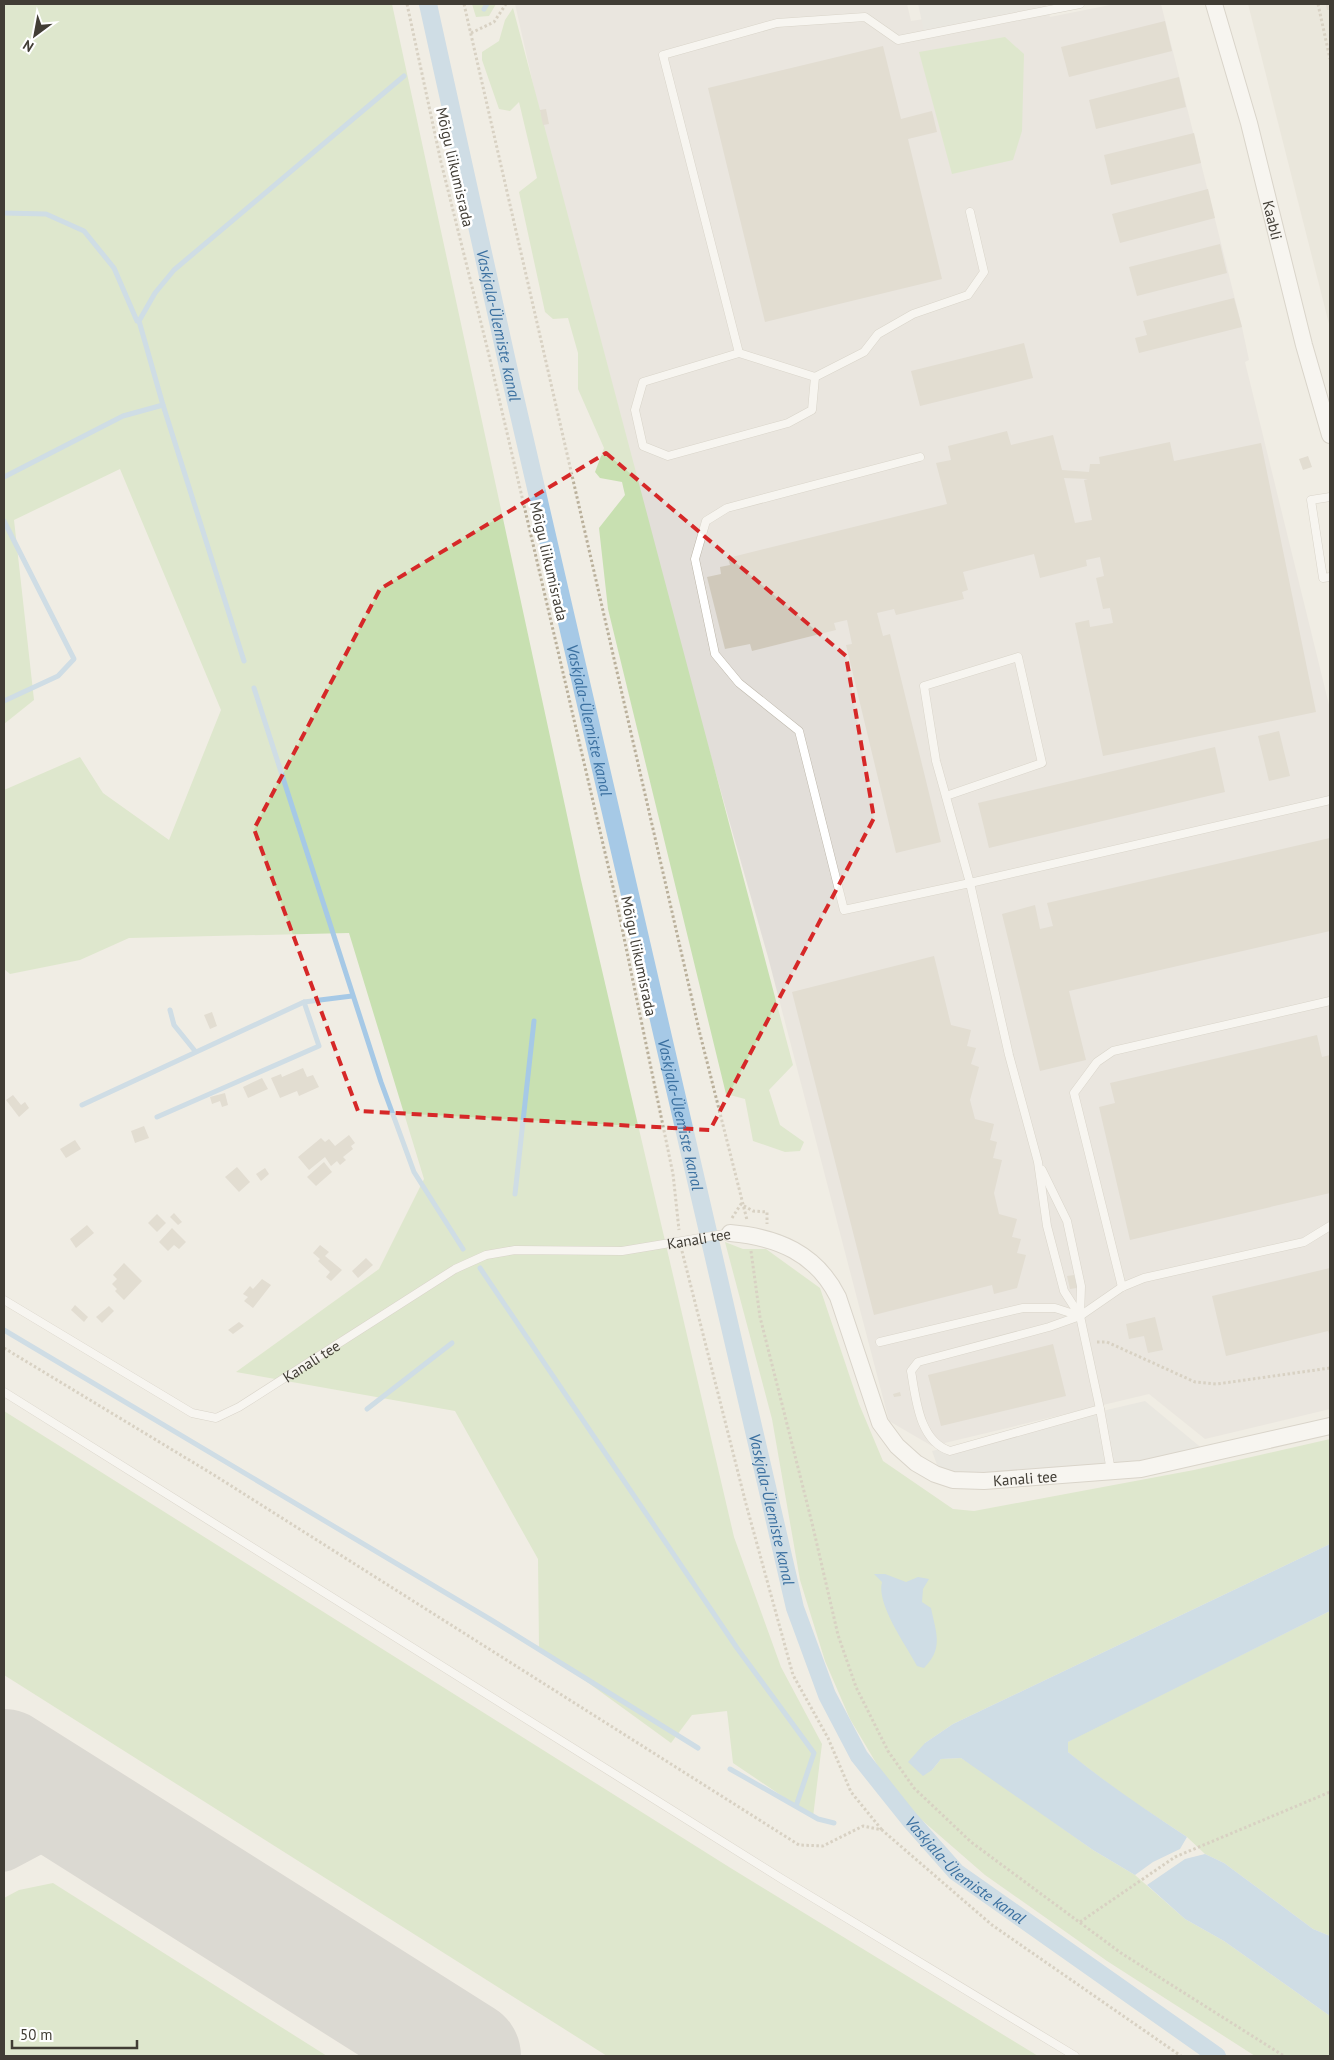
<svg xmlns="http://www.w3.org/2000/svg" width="1334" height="2060" font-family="'PT Sans',sans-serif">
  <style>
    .residential { fill: #e3dfd3 }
    .industrial { fill: #e2ded9 }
    .green { fill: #c8e0b1 }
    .parking { fill: #e1dfdc }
    .water { fill: #a6c9e6 }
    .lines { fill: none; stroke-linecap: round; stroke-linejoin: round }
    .stream { stroke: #a6c9e6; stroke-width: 5 }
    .canal { stroke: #a6c9e6; stroke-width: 18 }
    .taxiway { stroke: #c2c0bc; stroke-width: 45 }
    .runway { stroke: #c2c0bc; stroke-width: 112 }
    .building { fill: #d0c9bb; fill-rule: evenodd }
    .service-casing { stroke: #bdb7ab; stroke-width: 9 }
    .minor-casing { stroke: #bdb7ab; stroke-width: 18 }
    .path { stroke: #bab09b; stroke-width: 3; stroke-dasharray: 2.5 2.5; stroke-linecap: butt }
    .service { stroke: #fff; stroke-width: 8 }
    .minor { stroke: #fff; stroke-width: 16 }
    .marked { fill: none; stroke: #d62828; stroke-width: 4; stroke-dasharray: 10 6; stroke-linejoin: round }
    .labels { text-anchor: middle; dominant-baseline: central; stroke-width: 5; stroke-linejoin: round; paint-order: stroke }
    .street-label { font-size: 15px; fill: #413d35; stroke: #fff }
    .water-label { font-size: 16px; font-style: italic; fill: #3b70a0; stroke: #fff }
  </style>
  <rect width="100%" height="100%" fill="#f0ede4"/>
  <polygon class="residential" points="1248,4 1330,4 1330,328"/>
  <polygon class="industrial" points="515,4 907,4 911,21 1019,4 1046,4 1050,17 1115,4 1161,4 1242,327 1249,360 1245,362 1330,709 1330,1409 1205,1439 1149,1394 932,1446 889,1421 768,957 585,314"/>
  <g class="green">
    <polygon points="4,4 392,4 581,880 734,1537 781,1667 822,1744 813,1817 733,1763 727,1711 692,1715 671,1743 539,1647 538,1559 455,1411 236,1372 379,1269 424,1179 349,933 129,938 80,960 10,974 4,969 4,790 80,757 103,793 169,840 221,710 120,469 14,520 34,700 4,724"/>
    <polygon points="472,4 496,4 489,16 476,17"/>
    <polygon points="513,8 793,1065 769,1090 780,1125 804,1142 800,1151 785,1152 753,1141 745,1099 726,1094 608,609 599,528 625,495 622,482 600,478 595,472 604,448 578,389 578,353 568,318 553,319 545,312 519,192 537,178 519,102 510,111 499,109 482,60 482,52 499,41 505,20"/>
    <polygon points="1005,37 1024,54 1022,131 1013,160 952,174 919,52"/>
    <polygon points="725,1242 743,1249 766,1249 820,1288 859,1404 883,1461 953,1509 974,1511 1194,1470 1330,1439 1330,1544 953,1724 925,1743 932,1770 941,1759 961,1758 979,1769 1093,1850 1135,1875 1185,1919 1224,1941 1330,2016 1330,2056 1255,2056 1107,1961 985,1875 916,1815 885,1778 850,1719 825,1661 800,1580 772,1419"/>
    <polygon points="4,1411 729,1867 1038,2056 607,2056 4,1675"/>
    <polygon points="1330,1611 1330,1936 1313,1929 1224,1863 1205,1854 1187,1837 1125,1796 1080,1762 1068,1752 1068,1742 1080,1735"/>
    <polygon points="53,1883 327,2056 4,2056 4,1898 19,1890"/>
  </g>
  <g class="parking">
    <polygon points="918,4 1019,4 1022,16 925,36"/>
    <polygon points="1145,1401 1204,1450 1143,1465 1029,1473 951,1472 937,1465 932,1451"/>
  </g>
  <g class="water">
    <path d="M1330,1544v67l-262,131v10c38,31 78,58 119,85l-7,12 -27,13 -18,13 -42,-25 -132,-92 -20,1 -9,11 -9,6 -15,-14 17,-19 28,-19z"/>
    <path d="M874,1574h11l21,8 12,-5 11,2 -6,10 -1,13 9,6c5,25 13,40 -7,60l-7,-2c-11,-21 -41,-62 -35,-84z"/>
    <polygon points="1205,1854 1224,1863 1313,1929 1330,1936 1330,2016 1224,1941 1185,1919 1147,1885 1185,1859"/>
  </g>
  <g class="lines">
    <g class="stream">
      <polyline points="484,9 487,4"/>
      <polyline points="4,213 46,214 84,231 114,268 137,321"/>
      <polyline points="163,405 244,661"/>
      <polyline points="4,477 123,416 163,405 139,321 155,293 174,270 404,76"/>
      <polyline points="4,521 74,659 58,676 4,701"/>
      <polyline points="254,688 381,1082 414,1172 463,1249"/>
      <polyline points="170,1010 174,1025 195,1051"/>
      <polyline points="82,1105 304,1002 352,996"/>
      <polyline points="157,1117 319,1046 304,1002"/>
      <polyline points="515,1194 534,1021"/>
      <polyline points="480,1268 737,1648 814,1753 796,1806"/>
      <polyline points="4,1330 493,1621 698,1748"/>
      <polyline points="367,1409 452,1343"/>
      <polyline points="730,1769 818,1819 834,1823"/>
    </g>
    <path class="canal" id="s1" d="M428,4l83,376 284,1228 32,87 32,61 51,64 46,52 261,184"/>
    <polyline class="taxiway" points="4,1849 36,1832 77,1826 123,1840"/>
    <polyline class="runway" points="4,1765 465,2056"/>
  </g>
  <g class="building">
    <polygon points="1326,4 1330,4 1330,10 1327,10"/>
    <polygon points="1165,21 1172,51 1069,77 1061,47"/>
    <polygon points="883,46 901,119 932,111 937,132 908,139 942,279 765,322 708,88"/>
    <polygon points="1179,77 1186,107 1096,129 1089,100"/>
    <polygon points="546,109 549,124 543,125 540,110"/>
    <polygon points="1194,133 1201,163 1111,185 1104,155"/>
    <polygon points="1208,189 1215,218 1120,243 1112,214"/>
    <polygon points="1220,244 1227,273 1137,296 1129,267"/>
    <polygon points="1234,298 1242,327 1139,353 1135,338 1147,335 1143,321"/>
    <polygon points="1024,343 1033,378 920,406 911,371"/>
    <path d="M1007,431l4,14 42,-10 9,35 27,2 1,-8h10l-1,-7 71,-15 4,19 87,-18 55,269 -213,44 -28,-133 14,-3 1,7 23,-4 -3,-15 -7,1 -7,-31 8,-2 -4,-19 -14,3 1,6 -47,12 -6,-24 -71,18 5,18 -6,2 2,7 -68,16 -2,-6 -17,4 6,23 7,-2 51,208 -45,11 -50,-208 6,-1 -5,-24 -13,3 2,7 -84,21 -2,-7 -25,5 -18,-72 14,-3 -1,-7 10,-2 -2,-7 219,-54 -11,-41 15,-3 -3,-14zM1064,478l24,1 -4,1 8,40 -17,3z"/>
    <polygon points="1308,456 1312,467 1303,470 1299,459"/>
    <polygon points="1279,731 1290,776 1269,781 1258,736"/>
    <polygon points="1215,747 1225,792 989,848 978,803"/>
    <polygon points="1330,838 1330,931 1069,991 1086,1060 1040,1071 1002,914 1035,905 1040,929 1053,926 1047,903"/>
    <polygon points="934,956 951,1025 971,1030 967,1046 976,1048 971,1064 979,1067 970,1100 975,1119 994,1124 990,1140 997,1142 993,1158 1002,1160 994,1193 999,1214 1017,1219 1012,1237 1021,1239 1017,1253 1026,1255 1017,1288 994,1294 992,1285 874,1315 792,992"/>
    <polygon points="212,1012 217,1026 210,1029 204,1015"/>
    <polygon points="1317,1035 1322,1057 1330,1055 1330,1193 1130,1240 1099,1107 1115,1103 1110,1083"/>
    <polygon points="303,1068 307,1077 313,1075 319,1087 299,1096 297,1091 280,1098 271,1078 281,1074 282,1077"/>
    <polygon points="262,1078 268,1089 248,1098 243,1087"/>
    <polygon points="225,1093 228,1105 222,1107 220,1101 212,1104 210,1097"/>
    <polygon points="13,1095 21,1105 25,1102 29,1108 19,1117 6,1100"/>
    <polygon points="144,1126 149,1138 135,1143 131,1131"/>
    <polygon points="349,1135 355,1143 351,1146 353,1149 343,1157 346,1160 340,1165 337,1161 331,1166 325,1157 309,1170 298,1157 321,1138 325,1142 329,1139 335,1146"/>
    <polygon points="75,1140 81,1149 66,1158 60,1149"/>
    <polygon points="324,1162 332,1172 316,1186 307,1177"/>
    <polygon points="237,1167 250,1182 239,1192 225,1177"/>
    <polygon points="265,1168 269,1174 261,1181 256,1174"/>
    <polygon points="174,1213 182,1222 178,1225 170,1217"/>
    <polygon points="157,1214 166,1223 157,1232 148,1223"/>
    <polygon points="87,1225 94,1233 76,1248 70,1239"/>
    <polygon points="172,1228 186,1242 179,1249 174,1245 168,1251 159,1242"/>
    <polygon points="320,1245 329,1252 325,1256 342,1270 331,1281 326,1277 330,1272 318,1261 320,1259 313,1253"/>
    <polygon points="366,1258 373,1265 358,1278 352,1271"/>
    <polygon points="124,1263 142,1281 124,1300 115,1291 117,1289 112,1284 117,1279 113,1275"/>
    <polygon points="1330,1268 1330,1337 1328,1331 1226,1356 1212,1296"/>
    <polygon points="1074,1275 1077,1288 1070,1289 1067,1276"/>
    <polygon points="262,1279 271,1285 253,1308 244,1301 248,1297 243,1294 250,1286 253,1289"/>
    <polygon points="75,1305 88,1317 84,1322 71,1310"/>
    <polygon points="109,1306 114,1311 102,1323 96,1317"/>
    <polygon points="1155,1317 1163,1350 1148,1353 1144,1336 1129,1339 1126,1324"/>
    <polygon points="239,1322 244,1326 233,1334 228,1330"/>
    <polygon points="1053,1344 1066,1396 941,1426 928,1375"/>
    <polygon points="900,1392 901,1396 894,1397 893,1394"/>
  </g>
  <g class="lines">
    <defs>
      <g id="service">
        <polyline points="739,353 815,377 864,352 878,334 913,314 968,295 984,272 970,212"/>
        <polyline points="815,377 812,410 788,423 668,456 643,446 635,410 643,382 739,353 663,55 777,23 865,17 898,40 1080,4"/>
        <polyline points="920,457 727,508 706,521 695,559 715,654 739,683 799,731 844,910 970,883 1009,1055 1038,1162 1047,1226 1064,1291 1080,1316"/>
        <polyline points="1330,497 1311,500 1323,578 1330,577"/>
        <polyline points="946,796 1042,763 1018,657 924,686 936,761 970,883 1330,800"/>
        <polyline points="1042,1170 1067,1221 1081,1286 1080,1316 1100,1409"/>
        <polyline points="1122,1287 1074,1093 1097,1062 1113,1051 1330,1001"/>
        <path id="s2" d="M4,1300l188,113 24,5 23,-11 216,-138 31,-14 29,-5 107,1 108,-18"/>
        <polyline points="880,1342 1023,1308 1055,1308 1080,1316"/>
        <polyline points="4,1392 782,1879 1075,2056"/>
        <path d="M1111,1471l-11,-62 -150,42c-31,-10 -34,-52 -39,-80l7,-9 131,-35 31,-11 42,-29 22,-9 160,-36 26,-16"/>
      </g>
      <g id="minor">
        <path id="s3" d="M1214,4l35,119 55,222 26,90"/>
        <path id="s4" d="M730,1233c47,4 86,20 108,64l42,126 17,23 19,17 19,11 18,6 31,1 157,-12 189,-43"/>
      </g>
    </defs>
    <use href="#service" class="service-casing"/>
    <use href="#minor" class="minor-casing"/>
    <g class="path">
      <polyline points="407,4 441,162 487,347 617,904 673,1174 679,1230"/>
      <polyline points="464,4 700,1034 747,1220"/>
      <polyline points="1318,4 1330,59"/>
      <polyline points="471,33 494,22 506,4"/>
      <polyline points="732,1218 741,1204 753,1211 767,1212 767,1224"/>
      <polyline points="682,1251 746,1504 793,1675 828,1738 851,1792 882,1830"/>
      <polyline points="751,1251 760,1317 812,1523 838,1635 856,1687 888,1751 914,1788 971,1842 1121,1953 1284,2056"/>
      <polyline points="1097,1342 1107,1342 1195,1382 1217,1384 1330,1368"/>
      <polyline points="4,1348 214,1475 799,1845 823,1846 863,1826 882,1830 992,1925 1181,2056"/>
      <polyline points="1080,1922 1175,1857 1330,1792"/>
    </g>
    <use href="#service" class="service"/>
    <use href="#minor" class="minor"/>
  </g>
  <path d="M0 0H1334V2060H0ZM606,453l240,203 28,162 -164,312 -352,-19 -104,-282 126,-240z" fill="#f0ede4" fill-opacity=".55" fill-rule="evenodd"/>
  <path class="marked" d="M606,453l240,203 28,162 -164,312 -352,-19 -104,-282 126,-240z"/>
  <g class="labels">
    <g class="street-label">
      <text transform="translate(455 167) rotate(77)">Mõigu liikumisrada</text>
      <text stroke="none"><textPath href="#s3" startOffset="224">Kaabli</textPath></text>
      <text transform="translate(549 561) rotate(77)">Mõigu liikumisrada</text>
      <text transform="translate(639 956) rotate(78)">Mõigu liikumisrada</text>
      <text stroke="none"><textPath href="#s2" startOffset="774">Kanali tee</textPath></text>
      <text stroke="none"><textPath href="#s2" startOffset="355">Kanali tee</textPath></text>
      <text stroke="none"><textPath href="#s4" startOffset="432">Kanali tee</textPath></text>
    </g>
    <g class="water-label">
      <text stroke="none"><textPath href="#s1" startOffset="329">Vaskjala-Ülemiste kanal</textPath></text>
      <text stroke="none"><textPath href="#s1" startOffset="734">Vaskjala-Ülemiste kanal</textPath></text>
      <text stroke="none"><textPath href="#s1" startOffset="1139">Vaskjala-Ülemiste kanal</textPath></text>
      <text stroke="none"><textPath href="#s1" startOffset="1544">Vaskjala-Ülemiste kanal</textPath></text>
      <text stroke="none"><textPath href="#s1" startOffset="1964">Vaskjala-Ülemiste kanal</textPath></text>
    </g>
  </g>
  <rect width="1334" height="2060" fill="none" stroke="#413d35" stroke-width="10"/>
  <g transform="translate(35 35) rotate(212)" stroke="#ffffff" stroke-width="4" paint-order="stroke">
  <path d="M0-4L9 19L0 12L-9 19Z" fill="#413d35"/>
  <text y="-8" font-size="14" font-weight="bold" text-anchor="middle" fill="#413d35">N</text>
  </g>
  <path d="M12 2040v8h125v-8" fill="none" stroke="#413d35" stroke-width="2.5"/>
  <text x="20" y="2040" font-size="15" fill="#413d35" stroke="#ffffff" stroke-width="4" paint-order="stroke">50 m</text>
</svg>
